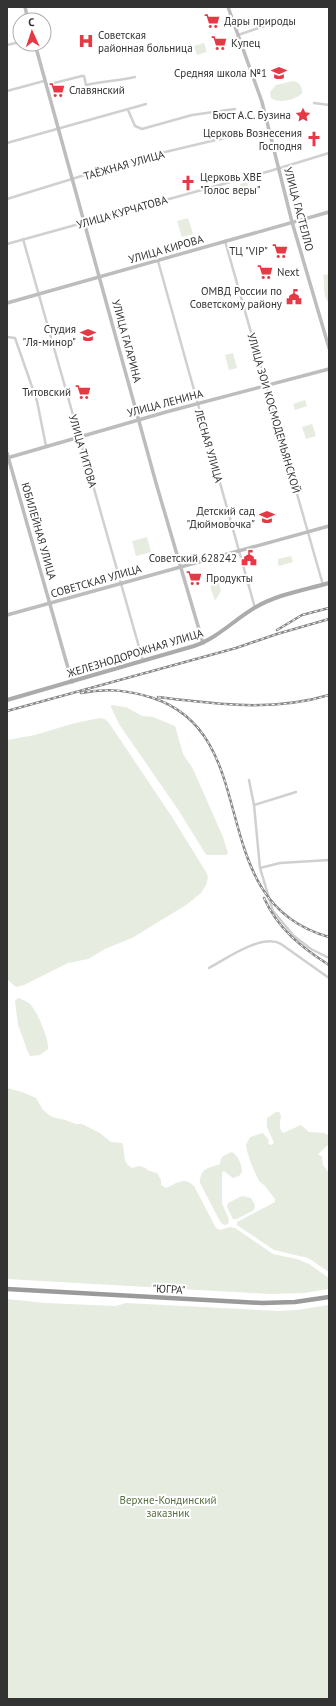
<svg xmlns="http://www.w3.org/2000/svg" width="336" height="1706" font-family="'PT Sans',sans-serif">
  <style>
    .green { fill: #e6ecdf }
    .lines { fill: none; stroke-linecap: round; stroke-linejoin: round }
    .street { stroke: #d0d0d0; stroke-width: 2.5 }
    .secondary { stroke: #bdbdbd; stroke-width: 3.5 }
    .primary { stroke: #ababab; stroke-width: 4 }
    .highway { stroke: #9a9a9a; stroke-width: 4.5 }
    .rail-casing { stroke: #888; stroke-width: 2.5 }
    .rail { stroke: #fff; stroke-width: 1; stroke-dasharray: 3; stroke-linecap: butt }
    .labels { text-anchor: middle; dominant-baseline: central; stroke-width: 4; stroke-linejoin: round; paint-order: stroke }
    .poi-label { font-size: 11px; fill: #333; stroke: #fff; text-anchor: end }
    .street-label { font-size: 11px; fill: #333; stroke: #fff }
    .park-label { font-size: 11px; fill: #56703f; stroke: #fff }
  </style>
  <rect width="100%" height="100%" fill="#fff"/>
  <g class="green">
    <polygon points="204,43 207,52 197,55 194,46"/>
    <path d="M293,81c7,1 9,6 9,12 -6,7 -24,11 -31,5l-1,-6 6,-7z"/>
    <polygon points="247,182 251,195 244,197 240,184"/>
    <polygon points="188,218 193,234 182,237 177,221"/>
    <path d="M329,274v29c-8,-9 -3,-18 -6,-28z"/>
    <polygon points="233,353 237,368 229,370 225,355"/>
    <polygon points="305,400 307,406 295,410 293,404"/>
    <polygon points="312,424 316,436 306,439 302,427"/>
    <polygon points="147,537 151,552 136,556 132,541"/>
    <polygon points="291,556 293,562 279,566 278,565 278,559"/>
    <polygon points="219,583 221,591 215,601 210,586"/>
    <polygon points="111,705 126,707 142,716 153,717 175,726 183,754 193,769 223,837 228,853 226,855 207,855 205,853 179,811 119,724 111,707"/>
    <polygon points="100,718 105,719 109,723 172,817 206,872 208,877 206,885 201,893 186,905 132,938 105,949 88,959 68,963 24,985 16,987 7,979 7,740 35,735 75,723"/>
    <path d="M18,998c4,1 8,3 12,6 7,7 19,35 18,45l-8,6 -10,1 -2,-4 -10,-27 -3,-24z"/>
    <path d="M7,1088l15,4 14,6 7,12 9,7 13,3 11,4h6l18,9 11,9 11,1c4,8 -1,19 10,25l7,-2 7,2 1,2 10,3 4,7v5l5,3c11,-5 19,-12 28,-2l22,42 4,2 10,-3 5,1 38,26 24,5 12,5 20,14v11l-25,4 -34,1 -263,-15z"/>
    <path d="M276,1112h3l2,4c-1,7 -3,11 2,17l18,-8 8,7 16,1 4,3v8l-11,10 4,3 1,8 6,8v99l-21,-14 -34,-8 -37,-25v-3l38,-20v-3l-10,-13 -6,-5 -7,-15 -5,-15 -1,-6 4,-8 13,-4 6,7 -1,4 3,1 3,-2 -7,-16v-9z"/>
    <path d="M232,1152c6,3 10,13 10,20l-3,4 -6,2 -9,-7 -2,1v31l7,17 -1,4 -3,1 -4,-2 -21,-40c0,-16 10,-15 20,-19 0,-8 5,-9 12,-12z"/>
    <polygon points="242,1196 251,1198 255,1205 254,1210 237,1219 233,1219 227,1207 228,1203"/>
    <polygon points="7,1299 45,1303 116,1306 126,1303 278,1311 297,1310 329,1305 329,1699 7,1699"/>
  </g>
  <g class="lines">
    <g class="street">
      <polyline points="238,35 288,18"/>
      <polyline points="7,45 20,42"/>
      <path d="M46,85l36,-9h2l2,9c17,-4 32,-4 49,-8"/>
      <polyline points="7,91 44,81"/>
      <polyline points="314,103 329,105"/>
      <polyline points="128,110 135,126 142,129 192,115 235,109"/>
      <polyline points="7,143 146,104"/>
      <polyline points="7,199 140,158 241,134"/>
      <polyline points="23,239 143,661"/>
      <polyline points="225,241 323,585"/>
      <polyline points="7,244 270,171 329,153"/>
      <polyline points="158,261 255,608"/>
      <polyline points="7,337 15,338 37,401 46,446"/>
      <polyline points="249,780 254,805 260,868 273,911 294,936 311,949 329,958"/>
      <polyline points="254,805 296,792"/>
      <polyline points="260,868 280,863 329,860"/>
      <path d="M209,968c17,-9 53,-35 72,-24l48,34"/>
    </g>
    <g class="secondary">
      <polyline points="25,7 28,20"/>
      <polyline points="228,7 262,102 292,222 329,348"/>
      <polyline points="35,44 156,483 203,643"/>
      <polyline points="7,303 329,212"/>
      <polyline points="7,453 72,682"/>
      <polyline points="7,458 166,412 329,369"/>
      <polyline points="7,615 329,526"/>
    </g>
    <path class="primary" d="M7,700l187,-54c24,-8 41,-27 62,-39 22,-13 49,-17 73,-24"/>
    <polyline class="highway" points="7,1289 262,1303 295,1302 329,1297"/>
    <defs>
      <g id="rail">
        <polyline points="277,630 302,615 329,608"/>
        <path d="M81,693c26,-5 47,-3 72,5 114,38 47,203 176,239"/>
        <path d="M158,697c56,7 115,15 171,-2"/>
        <polyline points="7,711 236,648 277,634 329,619"/>
        <path d="M264,898c14,31 37,49 65,67"/>
      </g>
    </defs>
    <use href="#rail" class="rail-casing"/>
    <use href="#rail" class="rail"/>
  </g>
  <defs>
    <symbol id="supermarket-bare" viewBox="-9 -9 18 18"><path d="M-6-5.5h2.5l.6 2H6L4.5 2H-2.5L-4.4-4H-6ZM-1.5 3.2a1.3 1.3 0 1 0 .1 0ZM3 3.2a1.3 1.3 0 1 0 .1 0Z" fill="#e63946" stroke="#fff" stroke-width="2.5" paint-order="stroke"/></symbol>
    <symbol id="hospital-bare" viewBox="-9 -9 18 18"><path d="M-5-5h3v3.5h4V-5h3V5h-3V1.5h-4V5h-3Z" fill="#e63946" stroke="#fff" stroke-width="2.5" paint-order="stroke"/></symbol>
    <symbol id="school-bare" viewBox="-9 -9 18 18"><path d="M0-5L7-2L0 1L-7-2ZM-4 1L0 2.5L4 1V4Q0 6-4 4Z" fill="#e63946" stroke="#fff" stroke-width="2.5" paint-order="stroke"/></symbol>
    <symbol id="sight-bare" viewBox="-9 -9 18 18"><path d="M0-6L1.8-2.2L6-1.7L2.9 1.2L3.7 5.4L0 3.3L-3.7 5.4L-2.9 1.2L-6-1.7L-1.8-2.2Z" fill="#e63946" stroke="#fff" stroke-width="2.5" paint-order="stroke"/></symbol>
    <symbol id="church-bare" viewBox="-9 -9 18 18"><path d="M-1.2-6h2.4v3.5h3.3v2.4h-3.3V6h-2.4V-.1h-3.3v-2.4h3.3Z" fill="#e63946" stroke="#fff" stroke-width="2.5" paint-order="stroke"/></symbol>
    <symbol id="civic-bare" viewBox="-9 -9 18 18"><path d="M-.6-6.5H3V-4.5H.6V-3L4-1V1h2V6H-6V1h2V-1L-.6-3ZM-1.2 2.5V6h2.4V2.5Z" fill="#e63946" stroke="#fff" stroke-width="2.5" paint-order="stroke"/></symbol>
  </defs>
  <g fill-rule="evenodd">
    <use href="#supermarket-bare" x="201" y="10" width="22" height="22"/>
    <use href="#hospital-bare" x="75" y="30" width="22" height="22"/>
    <use href="#supermarket-bare" x="208" y="32" width="22" height="22"/>
    <use href="#school-bare" x="268" y="62" width="22" height="22"/>
    <use href="#supermarket-bare" x="46" y="79" width="22" height="22"/>
    <use href="#sight-bare" x="292" y="104" width="22" height="22"/>
    <use href="#church-bare" x="303" y="128" width="22" height="22"/>
    <use href="#church-bare" x="177" y="172" width="22" height="22"/>
    <use href="#supermarket-bare" x="269" y="240" width="22" height="22"/>
    <use href="#supermarket-bare" x="254" y="261" width="22" height="22"/>
    <use href="#civic-bare" x="283" y="286" width="22" height="22"/>
    <use href="#school-bare" x="77" y="324" width="22" height="22"/>
    <use href="#supermarket-bare" x="72" y="381" width="22" height="22"/>
    <use href="#school-bare" x="256" y="506" width="22" height="22"/>
    <use href="#civic-bare" x="238" y="547" width="22" height="22"/>
    <use href="#supermarket-bare" x="183" y="567" width="22" height="22"/>
  </g>
  <g class="labels">
    <g class="poi-label">
      <text x="224" y="21" text-anchor="start">Дары природы</text>
      <text x="98" y="35" text-anchor="start">Советская<tspan x="98" dy="13">районная больница</tspan></text>
      <text x="231" y="43" text-anchor="start">Купец</text>
      <text x="267" y="73">Средняя школа №1</text>
      <text x="69" y="90" text-anchor="start">Славянский</text>
      <text x="291" y="115">Бюст А.С. Бузина</text>
      <text x="302" y="133">Церковь Вознесения<tspan x="302" dy="13">Господня</tspan></text>
      <text x="200" y="177" text-anchor="start">Церковь ХВЕ<tspan x="200" dy="13">"Голос веры"</tspan></text>
      <text x="268" y="251">ТЦ "VIP"</text>
      <text x="277" y="272" text-anchor="start">Next</text>
      <text x="282" y="291">ОМВД России по<tspan x="282" dy="13">Советскому району</tspan></text>
      <text x="76" y="329">Студия<tspan x="76" dy="13">"Ля-минор"</tspan></text>
      <text x="71" y="392">Титовский</text>
      <text x="255" y="511">Детский сад<tspan x="255" dy="13">"Дюймовочка"</tspan></text>
      <text x="237" y="558">Советский 628242</text>
      <text x="206" y="578" text-anchor="start">Продукты</text>
    </g>
    <g class="street-label">
      <text transform="translate(124 165) rotate(-16)">ТАЁЖНАЯ УЛИЦА</text>
      <text transform="translate(299 209) rotate(75)">УЛИЦА ГАСТЕЛЛО</text>
      <text transform="translate(122 212) rotate(-16)">УЛИЦА КУРЧАТОВА</text>
      <text transform="translate(166 249) rotate(-16)">УЛИЦА КИРОВА</text>
      <text transform="translate(127 341) rotate(75)">УЛИЦА ГАГАРИНА</text>
      <text transform="translate(165 403) rotate(-15)">УЛИЦА ЛЕНИНА</text>
      <text transform="translate(274 413) rotate(74)">УЛИЦА ЗОИ КОСМОДЕМЬЯНСКОЙ</text>
      <text transform="translate(209 446) rotate(74)">ЛЕСНАЯ УЛИЦА</text>
      <text transform="translate(83 451) rotate(74)">УЛИЦА ТИТОВА</text>
      <text transform="translate(39 531) rotate(74)">ЮБИЛЕЙНАЯ УЛИЦА</text>
      <text transform="translate(96 581) rotate(-16)">СОВЕТСКАЯ УЛИЦА</text>
      <text transform="translate(135 653) rotate(-17)">ЖЕЛЕЗНОДОРОЖНАЯ УЛИЦА</text>
      <text transform="translate(169 1289) rotate(3)">"ЮГРА"</text>
    </g>
    <g class="park-label">
      <text x="168" y="1500">Верхне-Кондинский<tspan x="168" dy="13">заказник</tspan></text>
    </g>
  </g>
  <rect width="336" height="1706" fill="none" stroke="#333333" stroke-width="16"/>
  <g transform="translate(32 32) rotate(357)"><circle r="19" fill="#ffffff" stroke="#adadad"/>
  <path d="M0-3L7 15L0 10L-7 15Z" fill="#e63946"/>
  <text y="-6" font-size="11" font-weight="bold" text-anchor="middle" fill="#333333">С</text>
  </g>
</svg>
